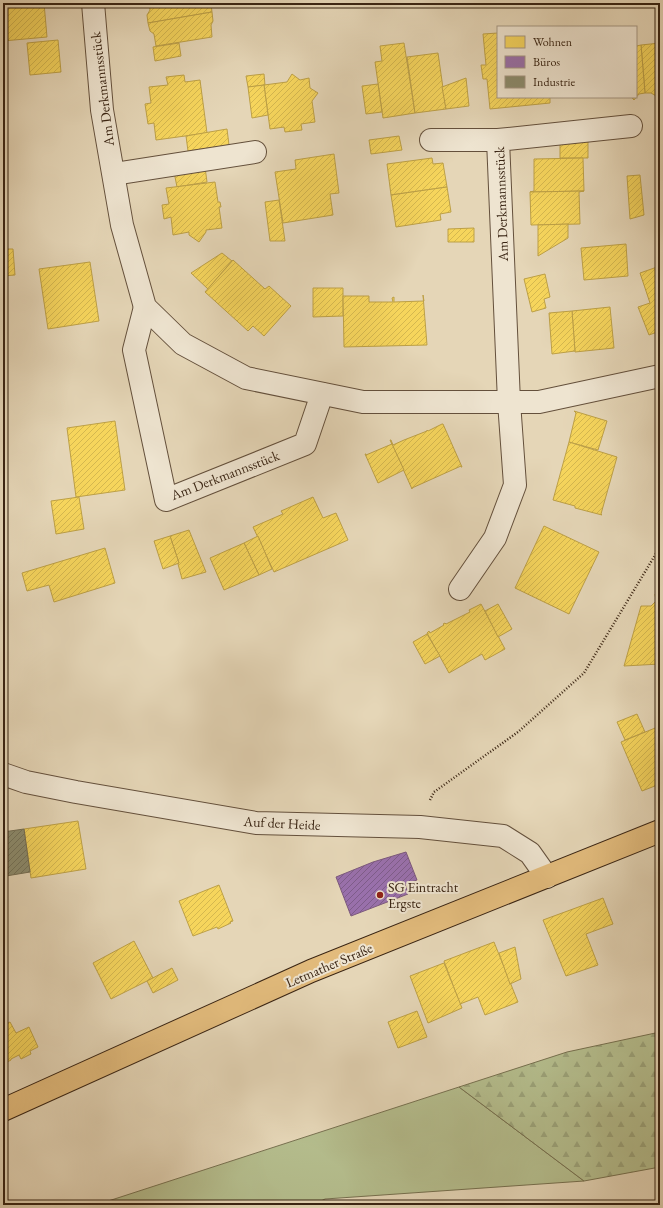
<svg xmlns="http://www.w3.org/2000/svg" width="663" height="1208" font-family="'EB Garamond',serif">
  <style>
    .grass { fill: #b5be8e; stroke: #777150 }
    .forest { fill: url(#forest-firs); stroke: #777150 }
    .homes { fill: url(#homes-hatch); stroke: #bda046 }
    .offices { fill: url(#offices-hatch); stroke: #7c597d }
    .industry { fill: url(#industry-hatch); stroke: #736d53 }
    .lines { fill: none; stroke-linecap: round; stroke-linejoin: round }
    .minor-casing { stroke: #64503c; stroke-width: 24 }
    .major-casing { stroke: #392413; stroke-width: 24 }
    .path { stroke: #392413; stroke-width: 2.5; stroke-dasharray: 1 2; stroke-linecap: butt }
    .minor { stroke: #eee4d0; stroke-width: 22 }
    .major { stroke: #e2bb7c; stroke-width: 22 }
    .poi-dot { fill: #8f2418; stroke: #eee4d0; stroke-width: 1.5 }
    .labels { text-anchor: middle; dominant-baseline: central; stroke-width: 4; stroke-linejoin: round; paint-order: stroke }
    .street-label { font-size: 14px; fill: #392413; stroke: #eee4d0 }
    .poi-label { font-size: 14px; fill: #392413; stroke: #eee4d0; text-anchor: start }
  </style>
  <defs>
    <pattern id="forest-firs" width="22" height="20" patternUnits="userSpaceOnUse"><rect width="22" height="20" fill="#b5be8e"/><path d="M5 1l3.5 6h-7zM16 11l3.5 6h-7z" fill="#9ca37a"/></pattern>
    <pattern id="homes-hatch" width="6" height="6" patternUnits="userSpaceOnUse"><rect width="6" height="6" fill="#f6d55c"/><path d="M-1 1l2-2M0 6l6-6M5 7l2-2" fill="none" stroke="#d4b74f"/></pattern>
    <pattern id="offices-hatch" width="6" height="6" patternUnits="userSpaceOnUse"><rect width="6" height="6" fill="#9970ab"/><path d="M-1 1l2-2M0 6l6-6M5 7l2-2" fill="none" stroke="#7e5c8a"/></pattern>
    <pattern id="industry-hatch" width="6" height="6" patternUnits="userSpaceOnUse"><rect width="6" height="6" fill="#8c8c6e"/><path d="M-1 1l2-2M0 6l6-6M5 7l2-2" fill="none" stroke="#737259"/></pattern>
  </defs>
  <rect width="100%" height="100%" fill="#e5d6b7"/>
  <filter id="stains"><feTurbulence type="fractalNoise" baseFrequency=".005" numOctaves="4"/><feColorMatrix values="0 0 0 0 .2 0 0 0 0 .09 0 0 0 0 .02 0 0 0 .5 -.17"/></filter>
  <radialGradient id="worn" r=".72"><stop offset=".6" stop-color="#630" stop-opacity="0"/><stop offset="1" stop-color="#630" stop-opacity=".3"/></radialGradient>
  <polygon class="grass" points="459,1087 584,1181 325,1199 313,1205 96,1205"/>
  <polygon class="forest" points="660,1032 660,1167 584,1181 459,1087 567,1052"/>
  <g class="homes">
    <polygon points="3,3 44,3 47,37 3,41"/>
    <polygon points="149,3 209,3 211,4 212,12 148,23 147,15 150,10"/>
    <polygon points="212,12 213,21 211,25 212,37 156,46 154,34 150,31 148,23"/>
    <polygon points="498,33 498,97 550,97 550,103 490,109 487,79 483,79 481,65 486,65 483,34"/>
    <polygon points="58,40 61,72 30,75 27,43"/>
    <polygon points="179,43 181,56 155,61 153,47"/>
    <polygon points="404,43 415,113 383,118 375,62 382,61 380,46"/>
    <polygon points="660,43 660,95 658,97 651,93 645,93 641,45"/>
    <polygon points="641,45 645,93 639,94 634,100 631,97 636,97 636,46"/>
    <polygon points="438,53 446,109 415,113 407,57"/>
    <polygon points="264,74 265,85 248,87 246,76"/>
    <polygon points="292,74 300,80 309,78 310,88 318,93 312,101 315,122 301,124 302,130 285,132 284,127 270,129 264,85 287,82"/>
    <polygon points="184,75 185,82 200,80 207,133 156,140 154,123 148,124 145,104 151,103 149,87 168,85 166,77"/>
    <polygon points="466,78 469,106 446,109 442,87"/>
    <polygon points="378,84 382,112 366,114 362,86"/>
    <polygon points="264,85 268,115 252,118 248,87"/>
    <polygon points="657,125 660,125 660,159"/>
    <polygon points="227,129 229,145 188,151 186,136"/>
    <polygon points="399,136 402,150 371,154 369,140"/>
    <polygon points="588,139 588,158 560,158 560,141"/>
    <polygon points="334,154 339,193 330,194 333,215 283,223 275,172 296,169 295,160"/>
    <polygon points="432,158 433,164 443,163 447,187 391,195 387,164"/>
    <polygon points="583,158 584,191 530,192 534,191 534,159"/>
    <polygon points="656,163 660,163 660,184 658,184"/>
    <polygon points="205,167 207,182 177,187 174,172"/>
    <polygon points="640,175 644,215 630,219 627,176"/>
    <polygon points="215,182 218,202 220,202 221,207 219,207 222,228 206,230 206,232 199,242 189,235 189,232 173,235 171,217 164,219 162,205 169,204 166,188"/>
    <polygon points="447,187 451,212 440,214 441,220 396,227 391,195"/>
    <polygon points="584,191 579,192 580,224 531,225 530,192"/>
    <polygon points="279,200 285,241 270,241 265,202"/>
    <polygon points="568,224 568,238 538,256 538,225"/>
    <polygon points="474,228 474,242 448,242 448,229"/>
    <polygon points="626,244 628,276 584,280 581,248"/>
    <polygon points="3,249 13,249 15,275 3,276"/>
    <polygon points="222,253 232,261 208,289 191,273"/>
    <polygon points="233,260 265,289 269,286 291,306 264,336 253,326 248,331 205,292"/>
    <polygon points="90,262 99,321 48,329 39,269"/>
    <polygon points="660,266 660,331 649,335 638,307 650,303 640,273"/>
    <polygon points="545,274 550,297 544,299 546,308 532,312 524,279"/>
    <polygon points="313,288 343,288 343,316 313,317"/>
    <polygon points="423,295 427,345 344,347 343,296 369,296 369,302 393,302 392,298 394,297 394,302 424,301"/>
    <polygon points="610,307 614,348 575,352 572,311"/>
    <polygon points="572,311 575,351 552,354 549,313"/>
    <polygon points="574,411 607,421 598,450 569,442 576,413"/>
    <polygon points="115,421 125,490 76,497 67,428"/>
    <polygon points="442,424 443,424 462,467 461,467 461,466 412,488 412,489 390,440 391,440 393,445 404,440 427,431 427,430 428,431"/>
    <polygon points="569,442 617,457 601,514 602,515 575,508 575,506 553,500"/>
    <polygon points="392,444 404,470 378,483 365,454 366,454 366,455"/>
    <polygon points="79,497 84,529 56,534 51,501"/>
    <polygon points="313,497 323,518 336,513 348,540 274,572 253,527 283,514 281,511"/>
    <polygon points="544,526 599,552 569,614 515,588"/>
    <polygon points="189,530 206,572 182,579 178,564 179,563 170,536"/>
    <polygon points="170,536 179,563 163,569 154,541"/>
    <polygon points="258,536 272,569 259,575 244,543"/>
    <polygon points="244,543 259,575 224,590 210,558"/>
    <polygon points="105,548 115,583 54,602 49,585 27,591 22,573"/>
    <polygon points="655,594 660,594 660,664 624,666 641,606 651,606 656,601"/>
    <polygon points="481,604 505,649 485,660 482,654 449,673 427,633 429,631 430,633 444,625 443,624 445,623 446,624 470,612 469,610"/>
    <polygon points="498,604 512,629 498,637 485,611"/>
    <polygon points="427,634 440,656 425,664 413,642"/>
    <polygon points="637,714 645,732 625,740 617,722"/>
    <polygon points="660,726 660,784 642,791 621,742"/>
    <polygon points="78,821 86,869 31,878 24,829"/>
    <polygon points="219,885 233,921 230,922 231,923 218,929 217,927 193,936 179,901"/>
    <polygon points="603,898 613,924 586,934 598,965 566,976 543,920"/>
    <polygon points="134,941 153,978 111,999 93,963"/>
    <polygon points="494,942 518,1002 485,1015 478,997 460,1004 444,961"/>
    <polygon points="515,947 521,979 510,984 499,953"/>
    <polygon points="444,963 462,1008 428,1023 410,976"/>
    <polygon points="172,968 178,980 153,993 147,981"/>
    <polygon points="417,1011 427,1037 398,1048 388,1022"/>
    <polygon points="10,1022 16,1033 29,1027 38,1047 30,1051 31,1054 21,1059 19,1055 11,1059 11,1060 3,1064 3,1025"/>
  </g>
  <polygon class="offices" points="406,852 417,880 405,884 408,894 351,916 336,877 373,862"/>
  <polygon class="industry" points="24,829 30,872 6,876 3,862 3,832"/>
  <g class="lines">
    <defs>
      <g id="minor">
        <polyline points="93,3 102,110 122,225 145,307 183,344 246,378 363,402 539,402 660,376"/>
        <polyline points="431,140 498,140"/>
        <polyline points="114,174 255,152"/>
        <polyline points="145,307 134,350 166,500 305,444 322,394"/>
        <polyline points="460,589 495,538 515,485 509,402 498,140 631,126"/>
        <polyline points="3,774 26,782 76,792 256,823 420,827 503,836 530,853 547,877"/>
      </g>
      <polyline id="major" points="3,1110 311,971 660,831"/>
    </defs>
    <use href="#minor" class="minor-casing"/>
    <use href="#major" class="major-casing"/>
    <polyline class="path" points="430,800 434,792 518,732 584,673 660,547"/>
    <use href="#minor" class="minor"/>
    <use href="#major" class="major"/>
  </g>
  <circle class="poi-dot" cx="380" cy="895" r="4"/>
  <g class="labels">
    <g class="street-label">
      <text transform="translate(102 89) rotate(-97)">Am Derkmannsstück</text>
      <text transform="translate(501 204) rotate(-92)">Am Derkmannsstück</text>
      <text transform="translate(225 475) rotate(-21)">Am Derkmannsstück</text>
      <text transform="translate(282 823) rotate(3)">Auf der Heide</text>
      <text transform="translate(329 965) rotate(-23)">Letmather Straße</text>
    </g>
    <g class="poi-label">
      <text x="388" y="887">SG Eintracht<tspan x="388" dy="16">Ergste</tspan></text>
    </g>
  </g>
  <rect width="663" height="1208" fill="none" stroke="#e5d6b7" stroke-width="16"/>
  <rect x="4" y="4" width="655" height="1200" fill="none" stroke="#392413" stroke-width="2"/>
  <rect x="8" y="8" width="647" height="1192" fill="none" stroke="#392413"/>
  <rect x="497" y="26" width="140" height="72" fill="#eee4d0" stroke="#a69784"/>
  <rect x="505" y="36" width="20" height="12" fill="#f6d55c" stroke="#a69784"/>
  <text x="533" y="46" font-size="12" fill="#392413">Wohnen</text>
  <rect x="505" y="56" width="20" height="12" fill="#9970ab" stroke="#a69784"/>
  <text x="533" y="66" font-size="12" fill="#392413">Büros</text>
  <rect x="505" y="76" width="20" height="12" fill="#8c8c6e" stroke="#a69784"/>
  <text x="533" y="86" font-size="12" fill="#392413">Industrie</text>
  <rect width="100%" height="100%" filter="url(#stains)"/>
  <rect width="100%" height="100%" fill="url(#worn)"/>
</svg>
